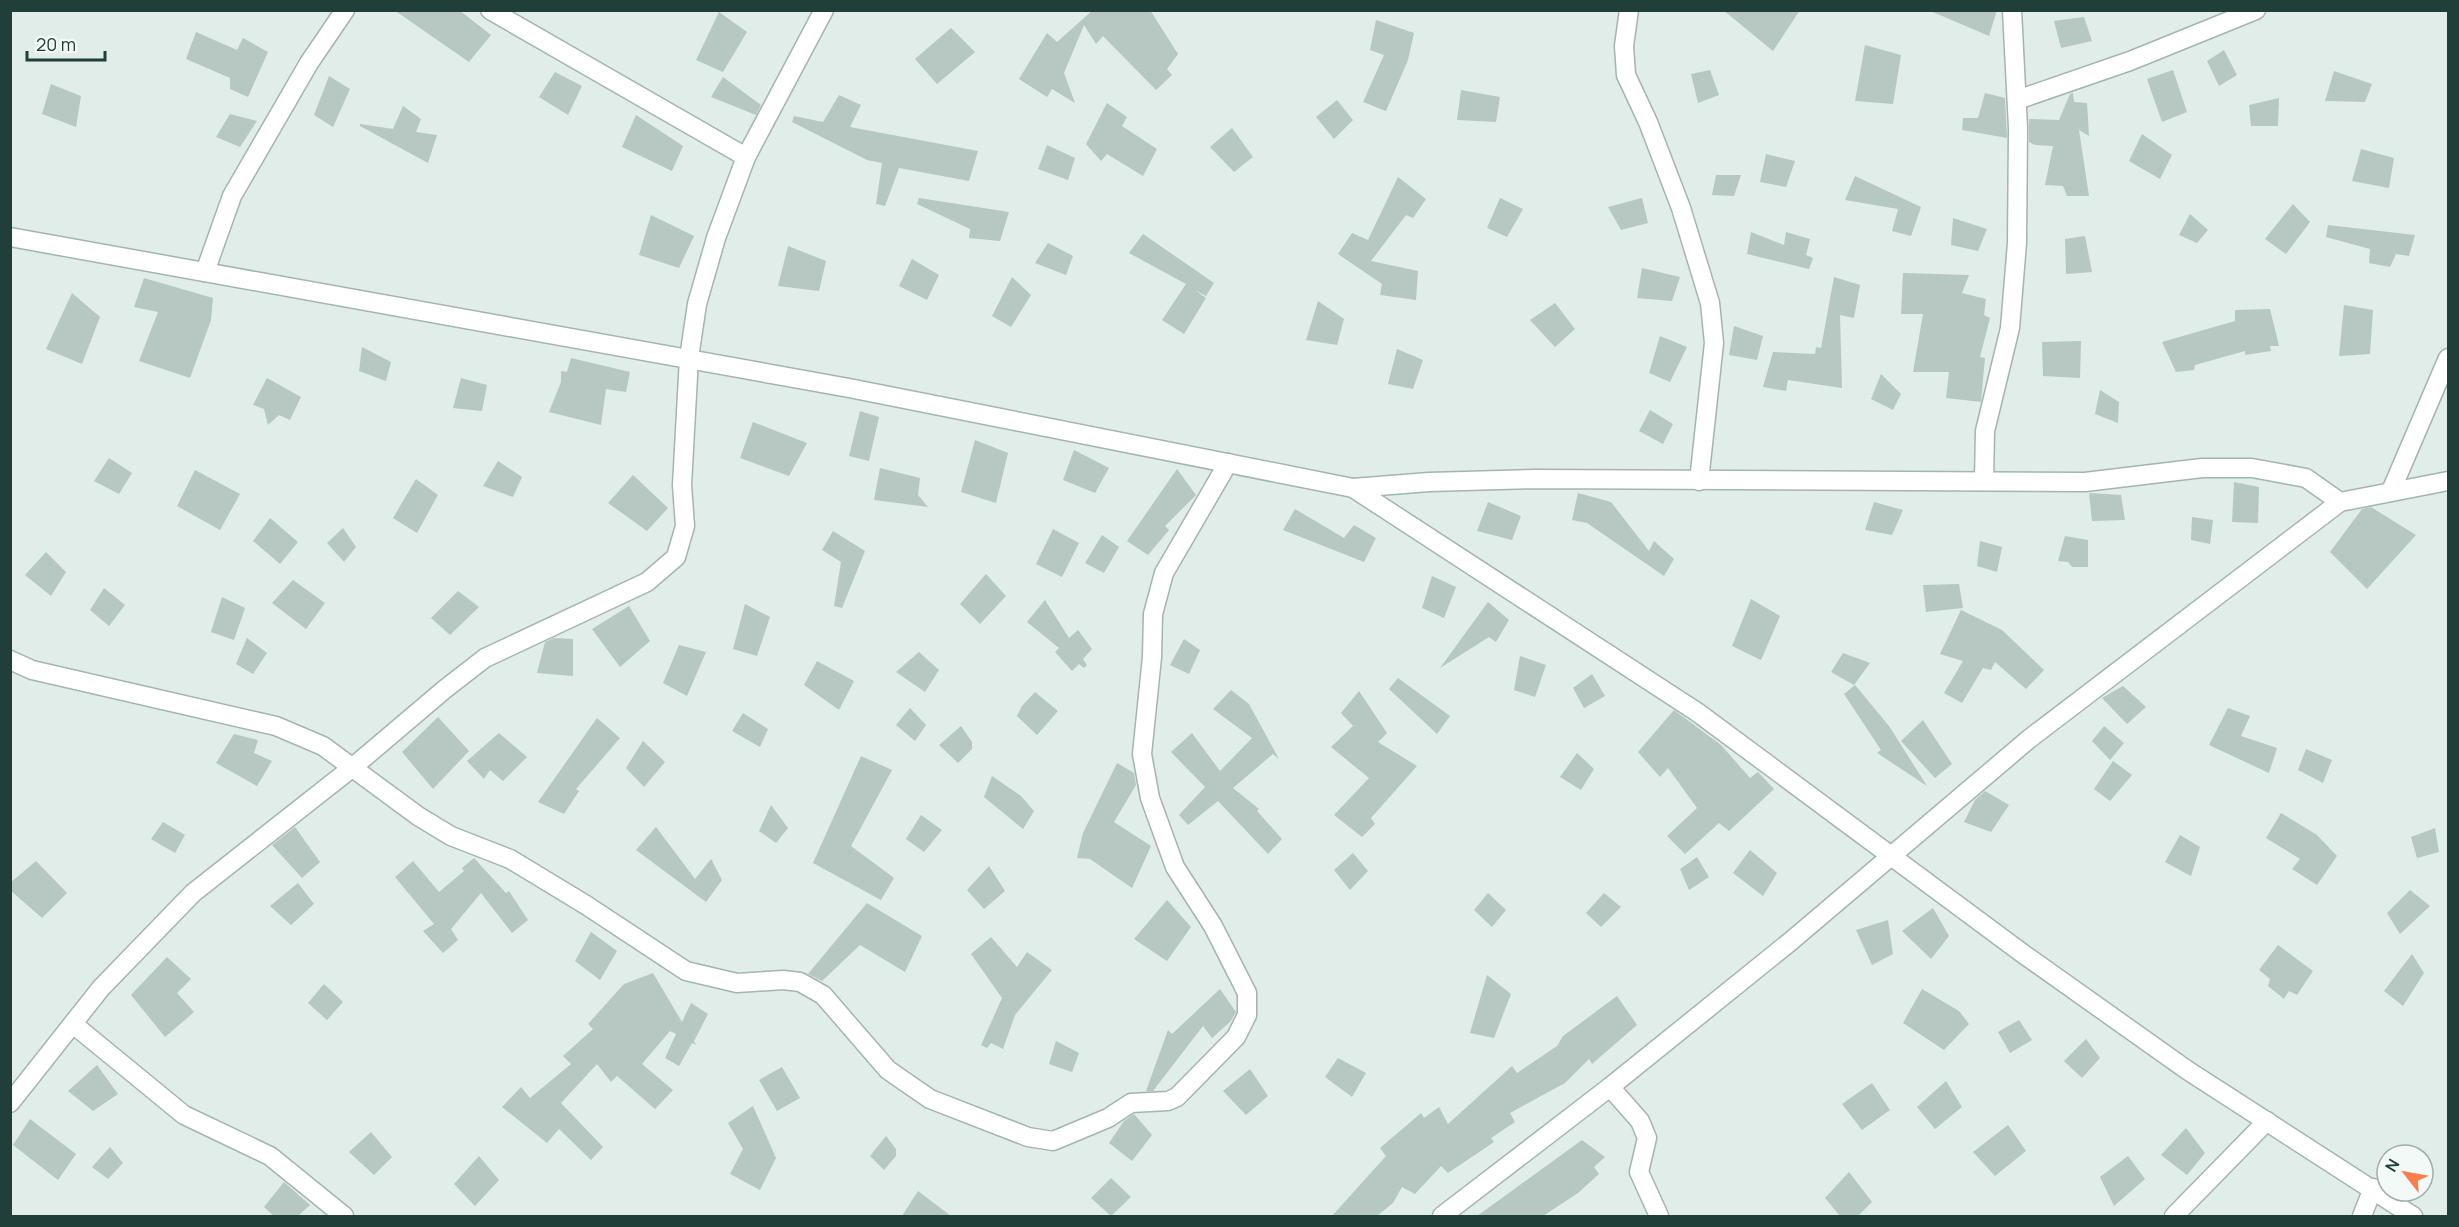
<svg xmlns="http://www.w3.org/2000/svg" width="2459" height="1227" font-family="Manrope,sans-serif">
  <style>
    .building { fill: #b6c8c1 }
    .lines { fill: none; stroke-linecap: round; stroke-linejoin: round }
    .minor-casing { stroke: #a3b5b0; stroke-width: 21 }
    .minor { stroke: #fff; stroke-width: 18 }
  </style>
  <rect width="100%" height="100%" fill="#e1ede8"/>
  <g class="building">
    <polygon points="394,10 459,10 491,35 469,62"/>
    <polygon points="1093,10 1150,10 1178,54 1167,69 1172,75 1156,90 1103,36 1096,44 1084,25 1064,73 1075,103 1052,89 1047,97 1019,79 1047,33 1057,42"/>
    <polygon points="1723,10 1800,10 1773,51"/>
    <polygon points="1928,10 1997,10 1989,36"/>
    <polygon points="719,12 747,32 723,72 696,60"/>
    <polygon points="2084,17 2092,41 2061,48 2054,21"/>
    <polygon points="1376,20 1414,33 1408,60 1386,111 1363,102 1384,55 1370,50"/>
    <polygon points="951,28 975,52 937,84 915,59"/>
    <polygon points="196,32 237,50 243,38 268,52 248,97 230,89 230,78 186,59"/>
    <polygon points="1865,45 1901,55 1893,104 1855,101"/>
    <polygon points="2224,50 2237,75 2219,86 2207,61"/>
    <polygon points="1710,70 1719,95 1698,103 1691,74"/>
    <polygon points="2173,70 2187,112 2162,122 2147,79"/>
    <polygon points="2334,71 2372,84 2365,102 2325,101"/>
    <polygon points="555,72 582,86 568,115 539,97"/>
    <polygon points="329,76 350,89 333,127 314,115"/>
    <polygon points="723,77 761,105 756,115 711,97"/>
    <polygon points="51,84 81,96 76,127 42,114"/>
    <polygon points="1461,90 1500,97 1496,122 1457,120"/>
    <polygon points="1985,93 2005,98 2007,138 1962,130 1963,118 1978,118"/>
    <polygon points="2073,93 2074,102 2087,103 2089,136 2079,130 2089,196 2067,196 2063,186 2045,185 2053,146 2035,145 2029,142 2029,119 2059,120 2070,94"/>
    <polygon points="839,95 861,105 850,127 978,151 969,181 899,168 885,206 876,204 882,163 867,160 792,122 794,116 823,122"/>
    <polygon points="2279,98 2278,126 2251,126 2249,105"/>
    <polygon points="1337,100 1353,120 1334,139 1316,117"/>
    <polygon points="1107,103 1127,117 1122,126 1157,149 1143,176 1107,154 1101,161 1086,144"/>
    <polygon points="403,106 421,119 416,132 437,135 428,163 360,126 360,124 393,129"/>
    <polygon points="230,114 257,121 240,147 216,137"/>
    <polygon points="636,115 683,146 672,171 622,147"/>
    <polygon points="1232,128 1253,157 1234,172 1210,147"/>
    <polygon points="2142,134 2172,155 2160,179 2129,161"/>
    <polygon points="1047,145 1075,158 1068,180 1038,169"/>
    <polygon points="2361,149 2394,158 2389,188 2352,181"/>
    <polygon points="1766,154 1795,161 1786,187 1760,182"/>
    <polygon points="1716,175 1741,175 1734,196 1712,195"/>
    <polygon points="1855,176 1921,207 1911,236 1892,231 1898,209 1845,200"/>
    <polygon points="1398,177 1426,199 1413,218 1406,215 1371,261 1418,271 1416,300 1380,295 1382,284 1338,254 1352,233 1368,240"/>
    <polygon points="919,198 1009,212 1000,241 969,238 970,229 917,204"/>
    <polygon points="1500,198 1523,209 1507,237 1487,228"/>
    <polygon points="1642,198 1648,223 1621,230 1608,207"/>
    <polygon points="2293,204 2310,222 2286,254 2265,239"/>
    <polygon points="2190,214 2208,230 2197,243 2179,235"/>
    <polygon points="651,215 694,236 679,268 639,255"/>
    <polygon points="1953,218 1987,229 1978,251 1951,245"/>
    <polygon points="2328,225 2415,235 2409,256 2396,254 2390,267 2369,263 2370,249 2326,237"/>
    <polygon points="1751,232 1784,245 1786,232 1810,239 1806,255 1813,258 1809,269 1747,254"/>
    <polygon points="1143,234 1214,283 1206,296 1195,290 1206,298 1184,334 1162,320 1186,284 1129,253"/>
    <polygon points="2085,236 2092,272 2066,274 2065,239"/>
    <polygon points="1048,243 1073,256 1066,275 1035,263"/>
    <polygon points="788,246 826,261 819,291 778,286"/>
    <polygon points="912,259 939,275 927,300 899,286"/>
    <polygon points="1642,268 1680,277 1672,301 1637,298"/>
    <polygon points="1903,273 1969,275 1962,293 1986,299 1984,315 1990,318 1980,357 1985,358 1981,402 1946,398 1949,372 1913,372 1923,314 1901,314"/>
    <polygon points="1012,277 1031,295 1011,327 992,316"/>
    <polygon points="1834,277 1860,285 1854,318 1840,315 1842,388 1788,380 1786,391 1763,387 1773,352 1815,354 1816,347 1821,348"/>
    <polygon points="144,278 213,298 211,320 190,378 139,361 158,312 134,307"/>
    <polygon points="72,293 100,317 82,364 46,349"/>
    <polygon points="1318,301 1344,319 1337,345 1306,340"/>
    <polygon points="1555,303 1575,329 1555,347 1530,320"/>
    <polygon points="2344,305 2373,310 2370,354 2339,356"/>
    <polygon points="2270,309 2279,346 2270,346 2271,351 2245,355 2245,351 2195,365 2194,370 2176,372 2162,342 2235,321 2235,310"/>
    <polygon points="1734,326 1763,336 1757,360 1729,355"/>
    <polygon points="1660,336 1687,347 1670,382 1649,373"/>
    <polygon points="2081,341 2080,378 2043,376 2042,342"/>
    <polygon points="362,347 391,362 386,381 359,371"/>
    <polygon points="1397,349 1423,360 1413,389 1388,384"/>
    <polygon points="571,358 630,372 626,392 606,389 601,425 549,412 561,382 561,371 567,372"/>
    <polygon points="1881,374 1901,394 1893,410 1871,399"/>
    <polygon points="267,378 301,397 290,420 279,415 268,425 264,409 253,405"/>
    <polygon points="461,378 487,385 482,411 453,408"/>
    <polygon points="2100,390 2119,402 2118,423 2095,414"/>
    <polygon points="1650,410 1673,424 1663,444 1639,431"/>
    <polygon points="860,411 879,417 869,461 849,456"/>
    <polygon points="753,422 807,443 789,476 740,458"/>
    <polygon points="975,440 1008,453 996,503 961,492"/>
    <polygon points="1074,450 1109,468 1095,493 1063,480"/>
    <polygon points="109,458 132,473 119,494 94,481"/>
    <polygon points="498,461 522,477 513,497 483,486"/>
    <polygon points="880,468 920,478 918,495 928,507 874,500"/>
    <polygon points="1177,469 1196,495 1165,526 1169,530 1148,555 1127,541"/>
    <polygon points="195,470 240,494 220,530 177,506"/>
    <polygon points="633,475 668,508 647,531 608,503"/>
    <polygon points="416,479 438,495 417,533 393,518"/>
    <polygon points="2234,482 2259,487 2258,523 2232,522"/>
    <polygon points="1578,493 1611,502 1649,551 1654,541 1674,559 1664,576 1587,523 1572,520"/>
    <polygon points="2089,493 2121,495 2125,520 2092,521"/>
    <polygon points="1488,502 1521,516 1512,540 1477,531"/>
    <polygon points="1874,502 1903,510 1892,535 1865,530"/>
    <polygon points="2371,507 2416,535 2367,589 2330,552 2362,509"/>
    <polygon points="1295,509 1344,538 1354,525 1376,538 1364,562 1283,530"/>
    <polygon points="2192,517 2213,520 2210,544 2191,540"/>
    <polygon points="270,518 298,542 280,564 253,541"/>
    <polygon points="343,528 356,547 344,562 327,543"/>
    <polygon points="1053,529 1079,543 1062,577 1036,564"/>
    <polygon points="833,531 865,551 842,608 834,606 841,562 822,550"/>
    <polygon points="1102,535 1119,547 1104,573 1085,563"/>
    <polygon points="2065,536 2088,540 2088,567 2072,567 2068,562 2058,561"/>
    <polygon points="1980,541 2002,547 1997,572 1977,566"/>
    <polygon points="46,552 66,572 51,596 25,575"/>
    <polygon points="986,574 1006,596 980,624 960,604"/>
    <polygon points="1432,576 1456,587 1444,618 1422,608"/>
    <polygon points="293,580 325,603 306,629 272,603"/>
    <polygon points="1959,584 1963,608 1926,612 1923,585"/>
    <polygon points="104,588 125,605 109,626 90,610"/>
    <polygon points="458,591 479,607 450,635 431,618"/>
    <polygon points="222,597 245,608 234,640 211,632"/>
    <polygon points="1751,599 1780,616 1761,660 1732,646"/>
    <polygon points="1045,600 1069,638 1078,630 1092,649 1083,659 1087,665 1084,668 1079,664 1072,671 1055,652 1059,648 1027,622"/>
    <polygon points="1488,602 1509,620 1496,642 1489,637 1440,668"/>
    <polygon points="745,604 770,617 757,656 733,649"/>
    <polygon points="629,606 650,641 620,667 592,629"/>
    <polygon points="1961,610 2002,630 2044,670 2026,689 1995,662 1991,670 1983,668 1962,703 1944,693 1963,661 1940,654"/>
    <polygon points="247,638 267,653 253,674 236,664"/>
    <polygon points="554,638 573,639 573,676 537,673 545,642"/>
    <polygon points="1184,639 1200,650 1189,674 1170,665"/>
    <polygon points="679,645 706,652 687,696 663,683"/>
    <polygon points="919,652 939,670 925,692 896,672"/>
    <polygon points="1843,653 1870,663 1854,685 1831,672"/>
    <polygon points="1520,656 1546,665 1535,697 1514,690"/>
    <polygon points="817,661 854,681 839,710 804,685"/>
    <polygon points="1592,674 1605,696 1584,708 1573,688"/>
    <polygon points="1398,678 1450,716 1437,734 1389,689"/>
    <polygon points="1855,685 1889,726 1927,786 1877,753 1881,750 1844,694"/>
    <polygon points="2123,686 2146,707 2127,724 2102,698"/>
    <polygon points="1231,690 1249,704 1279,759 1273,754 1233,788 1259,809 1257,811 1282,839 1268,854 1218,801 1188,825 1179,815 1205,787 1171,752 1192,733 1220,771 1252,738 1213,709"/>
    <polygon points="1359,691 1387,733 1378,742 1417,766 1371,818 1375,824 1362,837 1334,815 1369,778 1331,747 1353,726 1341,713"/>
    <polygon points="1035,692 1058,711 1037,735 1017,716 1022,706"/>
    <polygon points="910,708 926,725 915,741 896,725"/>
    <polygon points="2228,708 2250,716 2241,736 2277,748 2269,773 2209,745"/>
    <polygon points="1674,710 1721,745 1750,778 1758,772 1774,789 1729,831 1719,823 1685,854 1667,836 1697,808 1668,768 1660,777 1638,752"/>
    <polygon points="743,713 768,729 760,747 732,731"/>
    <polygon points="438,717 469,751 433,789 402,752"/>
    <polygon points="597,718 620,738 576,789 579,791 564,814 538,802"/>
    <polygon points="1923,720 1952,764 1935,778 1901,741"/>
    <polygon points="961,726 972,742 972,749 958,763 939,745"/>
    <polygon points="2104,726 2124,743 2110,760 2092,741"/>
    <polygon points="499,733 527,757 503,781 490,770 484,779 467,761"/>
    <polygon points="234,734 258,740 254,753 272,761 257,786 216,763"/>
    <polygon points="643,741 665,762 644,787 626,768"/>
    <polygon points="2306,749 2332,760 2323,783 2298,770"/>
    <polygon points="1577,753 1594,769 1581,790 1560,777"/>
    <polygon points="861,756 892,770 851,846 894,878 881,900 813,863"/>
    <polygon points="2113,761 2132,775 2110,801 2094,789"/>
    <polygon points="1117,763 1134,773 1136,785 1114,822 1151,846 1132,888 1090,859 1077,858 1083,833"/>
    <polygon points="992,776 1021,796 1034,811 1023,829 984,797"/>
    <polygon points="1985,791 2009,805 1991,832 1964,822 1975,800"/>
    <polygon points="771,805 788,828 776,843 759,831"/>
    <polygon points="2281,813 2317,835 2337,856 2317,885 2292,869 2300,859 2266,838"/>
    <polygon points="921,815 942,830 924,852 906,839"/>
    <polygon points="163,822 185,835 175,853 151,839"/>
    <polygon points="295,827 320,862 302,878 272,845"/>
    <polygon points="656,827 695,879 711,859 722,880 706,902 636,850"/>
    <polygon points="2435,828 2439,852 2417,858 2411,837"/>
    <polygon points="2180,835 2200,847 2191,876 2165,862"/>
    <polygon points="1750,850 1777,873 1763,896 1733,873"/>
    <polygon points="1353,853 1368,871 1350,890 1334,870"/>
    <polygon points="1697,857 1709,877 1689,890 1680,869"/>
    <polygon points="474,858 506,893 509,891 528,920 512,933 481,893 451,929 458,940 443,953 423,931 434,924 395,877 413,861 439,892 464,871 462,868"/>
    <polygon points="36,861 67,893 42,918 10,890 10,883"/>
    <polygon points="989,866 1005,891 984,909 967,890"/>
    <polygon points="298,883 314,904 291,925 270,906"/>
    <polygon points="2410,890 2430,906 2400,934 2387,913"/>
    <polygon points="1488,893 1506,910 1492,927 1474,910"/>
    <polygon points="1604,893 1621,907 1601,927 1586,913"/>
    <polygon points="1167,900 1191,927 1167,961 1134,939"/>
    <polygon points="867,903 922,936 905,972 860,945 822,981 808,974"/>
    <polygon points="1933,908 1949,936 1931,959 1902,931"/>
    <polygon points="1888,920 1893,954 1872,965 1856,930"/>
    <polygon points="591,932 617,951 600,980 575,961"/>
    <polygon points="991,937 1017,967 1027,952 1052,970 1015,1015 1003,1049 991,1043 987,1048 981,1045 1002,998 971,954"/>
    <polygon points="2278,945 2313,971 2297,995 2289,991 2284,999 2268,986 2270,979 2259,970"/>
    <polygon points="2412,954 2424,973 2403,1006 2384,991"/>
    <polygon points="167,957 191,979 177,993 194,1012 165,1037 131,995"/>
    <polygon points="653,973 682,1022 691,1003 708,1014 694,1041 696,1045 692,1043 679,1066 665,1058 676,1034 670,1031 642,1064 673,1090 655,1109 617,1076 611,1082 597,1064 561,1103 603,1147 591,1160 559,1129 547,1143 502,1107 521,1087 530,1098 571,1064 563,1056 593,1029 588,1024 624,984"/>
    <polygon points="1487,975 1511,994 1494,1038 1470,1033"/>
    <polygon points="324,984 343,1002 327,1020 308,1003"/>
    <polygon points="1220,989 1236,1012 1231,1021 1212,1038 1203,1026 1153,1091 1146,1091 1168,1030 1172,1034"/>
    <polygon points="1922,989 1959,1011 1969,1024 1944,1050 1903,1023"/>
    <polygon points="1617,996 1637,1025 1592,1064 1589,1059 1565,1083 1510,1113 1515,1122 1491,1138 1494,1142 1448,1173 1441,1166 1415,1194 1402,1187 1393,1203 1377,1216 1332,1216 1386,1156 1380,1148 1421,1113 1424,1118 1439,1107 1448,1124 1512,1066 1517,1073 1557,1046 1563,1036"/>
    <polygon points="2019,1020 2032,1040 2010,1053 1998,1032"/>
    <polygon points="2086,1039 2100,1058 2082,1078 2064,1061"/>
    <polygon points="1056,1041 1079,1053 1072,1072 1049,1064"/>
    <polygon points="1338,1058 1366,1073 1352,1097 1325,1077"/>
    <polygon points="97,1065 118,1094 93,1111 68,1091"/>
    <polygon points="782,1067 800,1098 777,1111 759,1080"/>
    <polygon points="1250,1069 1268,1096 1246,1115 1223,1091"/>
    <polygon points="1946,1081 1962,1107 1935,1129 1917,1107"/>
    <polygon points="1872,1083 1890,1110 1862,1130 1842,1104"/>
    <polygon points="753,1106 776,1158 760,1190 730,1174 743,1149 728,1123"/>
    <polygon points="1134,1114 1152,1135 1132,1161 1109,1143 1124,1121"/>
    <polygon points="30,1119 76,1154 58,1180 13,1145"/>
    <polygon points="2008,1125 2026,1151 1995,1176 1973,1152"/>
    <polygon points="2186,1128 2205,1153 2187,1175 2161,1155"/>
    <polygon points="371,1132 392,1157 374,1175 349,1152"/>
    <polygon points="886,1136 896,1149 896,1156 884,1170 870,1156"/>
    <polygon points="1582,1140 1605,1157 1594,1167 1599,1174 1578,1193 1543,1216 1477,1216"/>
    <polygon points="110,1147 123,1163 108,1179 92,1167"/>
    <polygon points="479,1156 499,1180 475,1206 454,1184"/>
    <polygon points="2128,1156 2145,1179 2114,1206 2100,1177"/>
    <polygon points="1849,1172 1872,1202 1858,1216 1840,1216 1825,1198"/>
    <polygon points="1111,1178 1131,1197 1111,1216 1091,1198"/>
    <polygon points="284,1182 310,1205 298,1216 274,1216 264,1207"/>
    <polygon points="918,1191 951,1216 902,1216"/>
  </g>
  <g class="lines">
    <defs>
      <g id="minor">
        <polyline points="490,10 746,157"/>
        <polyline points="1629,10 1624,46 1626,75 1648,122 1681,208 1710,303 1714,343 1699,481"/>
        <polyline points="2017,100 2130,61 2256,10"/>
        <polyline points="10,237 849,388 1353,488 1429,482 1536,479 2085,482 2202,468 2252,468 2306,478 2340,502"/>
        <polyline points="205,272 232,196 309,63 345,10"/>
        <polyline points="1984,480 1985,431 2010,328 2017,243 2018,128 2012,10"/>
        <polyline points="1353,488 1697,712 2022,953 2187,1070 2413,1216"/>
        <polyline points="2391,491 2448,358"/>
        <polyline points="10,660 32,670 276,726 323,746 418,816 451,836 510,859 586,905 686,971 737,983 783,980 800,982 823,995 888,1070 930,1099 1028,1137 1053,1141 1108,1118 1131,1103 1168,1101 1177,1097 1236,1037 1247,1015 1247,993 1213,926 1175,867 1150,798 1142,754 1152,657 1153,614 1164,573 1228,463"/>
        <polyline points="73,1024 184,1115 270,1156 344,1216"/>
        <polyline points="1610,1087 1640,1121 1647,1138 1639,1172 1659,1216"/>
        <polyline points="10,1103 101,988 193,893 353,767 445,689 485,658 647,582 676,557 685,526 682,485 689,358 697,304 716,238 746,157 824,10"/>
        <polyline points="1442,1216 1610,1087 1791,941 2029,739 2340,502 2448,481"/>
        <polyline points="2174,1216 2267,1121"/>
        <polyline points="2362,1216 2373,1188"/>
      </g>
    </defs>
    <use href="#minor" class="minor-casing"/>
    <use href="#minor" class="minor"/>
  </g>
  <rect width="2459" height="1227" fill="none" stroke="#203f38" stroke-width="24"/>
  <g transform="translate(2405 1173) rotate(301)"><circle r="28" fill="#f2f9f6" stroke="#9eafaa" stroke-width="1.5"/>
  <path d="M0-4.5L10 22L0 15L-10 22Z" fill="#fe7d4d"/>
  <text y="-9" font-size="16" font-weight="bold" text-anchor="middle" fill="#203f38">N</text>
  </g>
  <path d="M27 51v9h78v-9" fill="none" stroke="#203f38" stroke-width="3"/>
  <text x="36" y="51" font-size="18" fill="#203f38" stroke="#f2f9f6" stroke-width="4.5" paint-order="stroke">20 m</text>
</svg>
